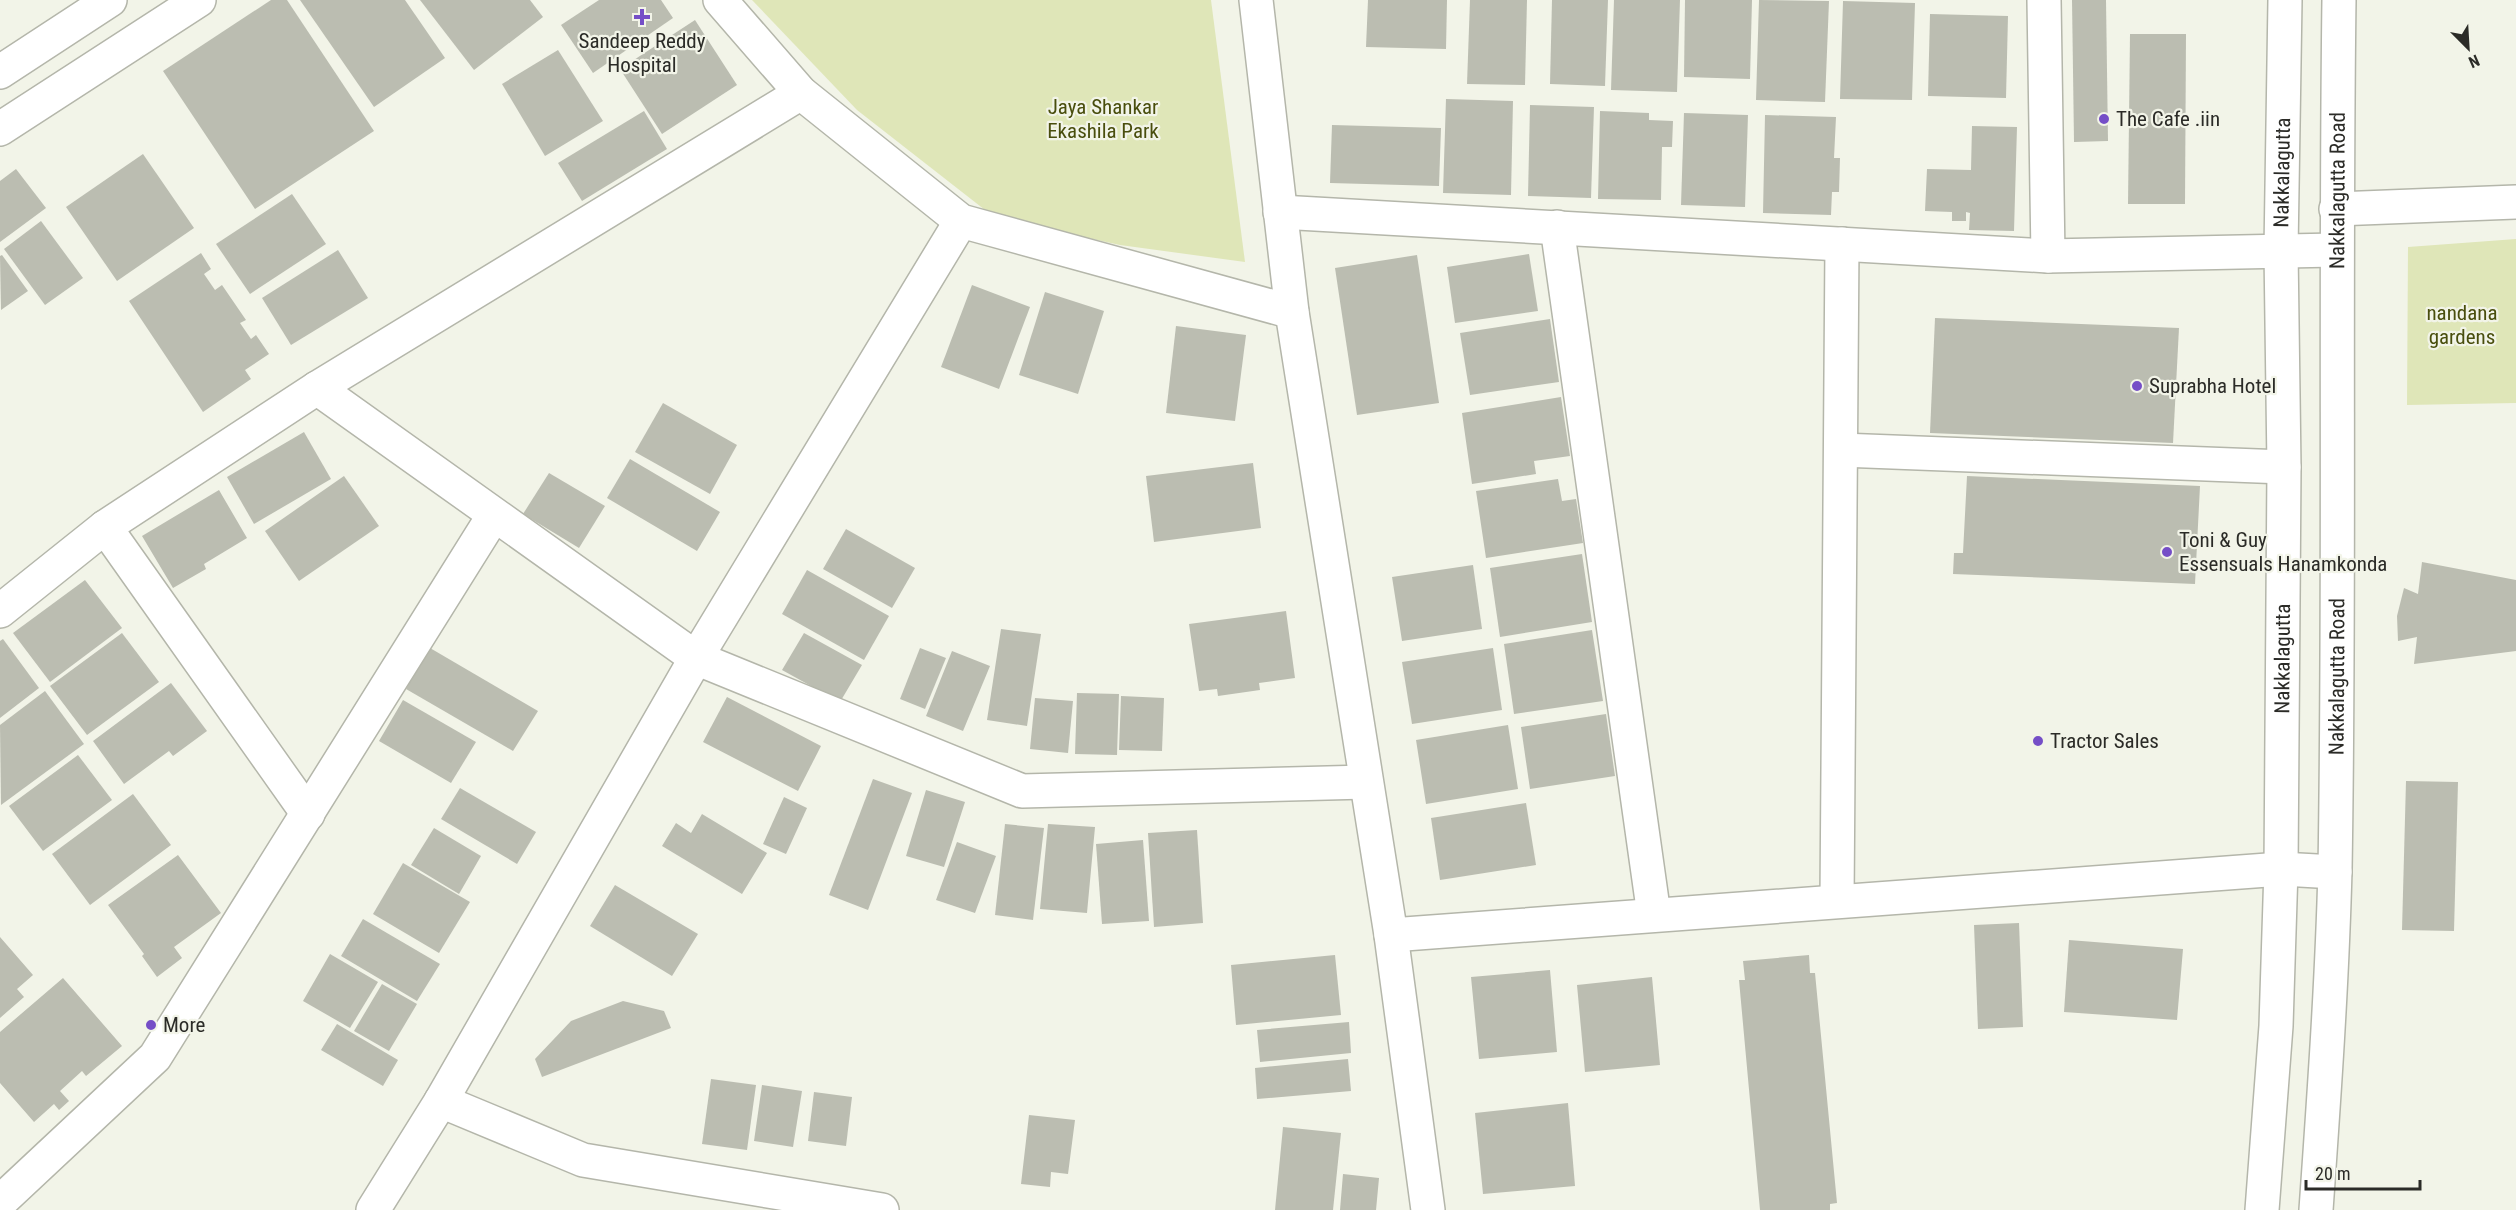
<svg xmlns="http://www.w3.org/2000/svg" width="2516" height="1210" font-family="'Roboto Condensed',sans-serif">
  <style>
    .green { fill: #dfe6b8 }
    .building { fill: #bbbdb1 }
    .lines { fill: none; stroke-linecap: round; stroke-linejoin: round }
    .minor-casing { stroke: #b4b6aa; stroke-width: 36 }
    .primary-casing { stroke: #b4b6aa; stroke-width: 36 }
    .minor { stroke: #fff; stroke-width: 33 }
    .primary { stroke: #fff; stroke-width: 33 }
    .poi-dot { fill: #754ec7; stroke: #f2f4e8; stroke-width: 2 }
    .labels { text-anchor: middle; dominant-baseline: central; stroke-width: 4.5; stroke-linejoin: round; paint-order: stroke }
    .poi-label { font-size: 21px; fill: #2b2b27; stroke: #f2f4e8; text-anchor: start }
    .park-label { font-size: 21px; fill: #494e0d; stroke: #f2f4e8 }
    .street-label { font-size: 21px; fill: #2b2b27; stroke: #f2f4e8 }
  </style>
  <rect width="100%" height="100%" fill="#f2f4e8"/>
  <g class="green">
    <polygon points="752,0 1211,0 1245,262 1120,245 994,217 857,110"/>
    <polygon points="2516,239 2516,403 2407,405 2408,247"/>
  </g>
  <g class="building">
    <polygon points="271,0 287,0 374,131 255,209 163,71"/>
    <polygon points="300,0 405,0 445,58 374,107"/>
    <polygon points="420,0 530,0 543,17 474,70"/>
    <polygon points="599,0 661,0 673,18 593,73 561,25"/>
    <polygon points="1368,0 1447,0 1446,49 1366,47"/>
    <polygon points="1470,0 1527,0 1525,85 1467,84"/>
    <polygon points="1552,0 1608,0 1605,86 1550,84"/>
    <polygon points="1614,0 1680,0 1677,92 1611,90"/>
    <polygon points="1685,0 1752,0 1750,79 1684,77"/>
    <polygon points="1759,0 1829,1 1825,102 1756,100"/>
    <polygon points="2072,0 2106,0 2108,141 2074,142"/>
    <polygon points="1843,1 1915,3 1912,100 1840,99"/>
    <polygon points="1930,14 2008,16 2006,98 1928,96"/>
    <polygon points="695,20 737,85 662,134 620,69"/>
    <polygon points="2130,34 2186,34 2185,204 2128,204"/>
    <polygon points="558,50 603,121 545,156 502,84"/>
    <polygon points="1446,99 1513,101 1511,195 1443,193"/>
    <polygon points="1530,105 1594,107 1591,198 1528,196"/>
    <polygon points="644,111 667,149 582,201 558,163"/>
    <polygon points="1600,111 1649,113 1649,120 1673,121 1672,147 1662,147 1661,200 1598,199"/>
    <polygon points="1684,113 1748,115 1745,207 1681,205"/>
    <polygon points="1765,115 1836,117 1834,158 1840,158 1839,192 1832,192 1831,215 1763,213"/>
    <polygon points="1332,125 1441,128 1439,186 1330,183"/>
    <polygon points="1972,126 2017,127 2014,231 1969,230 1970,213 1966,212 1966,221 1952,221 1952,212 1925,211 1927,169 1971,170"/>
    <polygon points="143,154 194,228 117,281 66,207"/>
    <polygon points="16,169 46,208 0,242 0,181"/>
    <polygon points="292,194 326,244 250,294 216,244"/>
    <polygon points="41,221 83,278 45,305 4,249"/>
    <polygon points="338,250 368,298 291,345 262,298"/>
    <polygon points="201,253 211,269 204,274 215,290 222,285 246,320 240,323 251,339 256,335 269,354 245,370 251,379 203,412 129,301"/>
    <polygon points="1529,254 1538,311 1455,323 1447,267"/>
    <polygon points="2,255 28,291 1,310 0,256"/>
    <polygon points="1417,255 1439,403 1357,415 1335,268"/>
    <polygon points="972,285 1030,307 999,389 941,367"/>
    <polygon points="1045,292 1104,311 1078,394 1019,375"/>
    <polygon points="1935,318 2179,328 2173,443 1930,433"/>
    <polygon points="1550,319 1559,382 1470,395 1460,333"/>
    <polygon points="1176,326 1246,335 1235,421 1166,413"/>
    <polygon points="1561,397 1570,456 1534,461 1536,474 1472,484 1462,413"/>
    <polygon points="663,403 737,445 710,494 635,452"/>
    <polygon points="304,432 331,479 254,524 227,477"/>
    <polygon points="630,459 720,512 697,551 607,498"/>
    <polygon points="1253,463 1261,528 1154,542 1146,476"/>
    <polygon points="549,473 605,506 579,548 523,514"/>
    <polygon points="344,476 379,526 299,581 265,531"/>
    <polygon points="1967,476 2200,486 2195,584 1953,574 1954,553 1963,553"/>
    <polygon points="1558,479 1562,501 1576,499 1583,543 1486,558 1476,491"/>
    <polygon points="219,490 247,538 204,564 206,569 173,588 142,536"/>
    <polygon points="846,529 915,568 892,608 823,569"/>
    <polygon points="1582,554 1592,622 1500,637 1490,568"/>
    <polygon points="2422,562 2516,580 2516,651 2414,664 2417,637 2398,641 2397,616 2404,588 2418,594"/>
    <polygon points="1473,565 1482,629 1402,641 1392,577"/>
    <polygon points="807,570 889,616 864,660 782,614"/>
    <polygon points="85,580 122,628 50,682 13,633"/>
    <polygon points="1286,611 1295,678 1259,683 1260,690 1218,696 1217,689 1199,691 1189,624"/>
    <polygon points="1001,629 1041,634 1027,726 987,720"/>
    <polygon points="1592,630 1603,701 1514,714 1504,644"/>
    <polygon points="122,633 159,682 87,735 50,686"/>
    <polygon points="804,633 862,665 840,702 782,670"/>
    <polygon points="3,639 39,688 0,718 0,641"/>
    <polygon points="430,648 538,711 513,751 406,689"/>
    <polygon points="920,648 946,658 925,709 900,699"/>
    <polygon points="1493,648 1502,710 1412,724 1402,662"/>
    <polygon points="952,651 990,666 963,731 926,716"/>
    <polygon points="171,683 207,731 173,756 169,751 124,784 93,741"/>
    <polygon points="45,691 84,744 1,805 0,725"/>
    <polygon points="1077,693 1119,694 1117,755 1075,754"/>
    <polygon points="1121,696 1164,698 1162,751 1119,750"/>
    <polygon points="727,697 821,746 798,791 703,742"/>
    <polygon points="1035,698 1073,701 1068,753 1030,749"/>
    <polygon points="403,700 476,742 451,783 379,741"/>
    <polygon points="1606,714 1615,776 1530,789 1521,727"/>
    <polygon points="1508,725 1518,789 1426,804 1416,740"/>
    <polygon points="78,755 112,800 43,851 9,806"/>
    <polygon points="873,779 912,793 868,910 829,895"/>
    <polygon points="2406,781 2458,782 2454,931 2402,930"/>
    <polygon points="460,788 536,832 517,864 441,819"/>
    <polygon points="926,790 965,802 944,867 906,856"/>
    <polygon points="133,794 171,845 90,905 52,854"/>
    <polygon points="784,797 807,808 786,854 763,844"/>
    <polygon points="1526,803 1536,865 1440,880 1431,818"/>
    <polygon points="702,814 767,853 742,894 662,846 676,823 691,833"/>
    <polygon points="1005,824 1044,828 1033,920 995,915"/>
    <polygon points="1048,824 1095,827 1087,913 1040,909"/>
    <polygon points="434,828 481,856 459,894 411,865"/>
    <polygon points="1197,830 1203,923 1154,927 1148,833"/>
    <polygon points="1143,840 1149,921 1102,924 1096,844"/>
    <polygon points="957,842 996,856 975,913 936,900"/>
    <polygon points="178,855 221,913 174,947 182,958 157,977 142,956 144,954 108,905"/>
    <polygon points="403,863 470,902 439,953 373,914"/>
    <polygon points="615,885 698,934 672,976 590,926"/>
    <polygon points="363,919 440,964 417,1001 341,956"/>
    <polygon points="2019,923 2023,1027 1978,1029 1974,925"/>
    <polygon points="0,937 33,975 17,989 24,997 0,1018"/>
    <polygon points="2069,940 2183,949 2177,1020 2064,1012"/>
    <polygon points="330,954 378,982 350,1028 303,1001"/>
    <polygon points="1335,955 1341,1015 1236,1025 1231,965"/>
    <polygon points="1809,955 1810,973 1815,973 1837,1203 1830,1204 1830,1210 1760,1210 1739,980 1745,980 1743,961"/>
    <polygon points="1550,970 1557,1052 1479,1059 1471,977"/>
    <polygon points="1652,977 1660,1065 1585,1072 1577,985"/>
    <polygon points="63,978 122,1046 86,1076 82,1071 60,1091 69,1101 59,1110 54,1104 34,1122 0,1083 0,1032"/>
    <polygon points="382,984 417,1004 389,1051 354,1031"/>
    <polygon points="623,1001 664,1011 671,1028 542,1077 535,1059 571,1021"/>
    <polygon points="1349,1022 1351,1053 1260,1062 1257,1030"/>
    <polygon points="337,1024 398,1060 383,1086 321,1050"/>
    <polygon points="1348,1059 1351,1091 1257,1099 1255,1068"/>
    <polygon points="711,1079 756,1085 747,1150 702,1144"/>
    <polygon points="762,1085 802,1091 793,1147 754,1141"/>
    <polygon points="814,1092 852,1097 846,1146 808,1141"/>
    <polygon points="1568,1103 1575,1186 1483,1194 1475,1113"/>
    <polygon points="1029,1115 1075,1120 1068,1174 1051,1172 1050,1187 1021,1184"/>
    <polygon points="1283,1127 1341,1133 1333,1210 1275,1210"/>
    <polygon points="1343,1174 1379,1178 1376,1210 1340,1210"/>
  </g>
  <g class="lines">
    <defs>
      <g id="minor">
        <polyline points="720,0 801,93 961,221 1292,312"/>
        <polyline points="1256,0 1292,312 1391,935 1428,1210"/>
        <polyline points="2044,0 2048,256"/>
        <polyline points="2336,209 2516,202"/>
        <polyline points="1280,212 2048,256 2336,250"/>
        <polyline points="1557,227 1654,915"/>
        <polyline points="317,388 696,658 1022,791 1366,782"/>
        <polyline points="1841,450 2284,467"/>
        <polyline points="105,527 308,814"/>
        <polyline points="0,611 105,527 317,388 801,93"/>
        <polyline points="1837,901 1842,244"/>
        <polyline points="1391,935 2281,869 2335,872"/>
        <polyline points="441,1101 583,1160 882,1210"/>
        <polyline points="0,1202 155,1057 494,515"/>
        <polyline points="373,1210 441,1101 696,658 961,221"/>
      </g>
      <g id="primary">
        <polyline points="0,72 110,0"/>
        <polyline points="0,129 199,0"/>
        <path id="s1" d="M2262,1210l14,-184 5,-157 3,-402 -3,-217 4,-250"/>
        <path id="s2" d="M2316,1210c8,-113 16,-227 19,-340 5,-290 0,-580 4,-870"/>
      </g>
    </defs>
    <use href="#minor" class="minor-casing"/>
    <use href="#primary" class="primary-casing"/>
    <use href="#minor" class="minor"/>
    <use href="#primary" class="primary"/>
  </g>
  <g class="poi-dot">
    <path d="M639 8h6v6h6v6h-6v6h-6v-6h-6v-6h6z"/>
    <circle cx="2104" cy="119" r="6"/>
    <circle cx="2137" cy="386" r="6"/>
    <circle cx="2167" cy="552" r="6"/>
    <circle cx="2038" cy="741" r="6"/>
    <circle cx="151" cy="1025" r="6"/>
  </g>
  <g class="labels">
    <g class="poi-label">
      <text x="642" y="41" text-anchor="middle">Sandeep Reddy<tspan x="642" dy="24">Hospital</tspan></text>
      <text x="2116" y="119">The Cafe .iin</text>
      <text x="2149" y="386">Suprabha Hotel</text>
      <text x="2179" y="540">Toni &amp; Guy<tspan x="2179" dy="24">Essensuals Hanamkonda</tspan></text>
      <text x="2050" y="741">Tractor Sales</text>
      <text x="163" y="1025">More</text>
    </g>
    <g class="park-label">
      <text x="1103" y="107">Jaya Shankar<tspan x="1103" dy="24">Ekashila Park</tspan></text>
      <text x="2462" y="313">nandana<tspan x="2462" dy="24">gardens</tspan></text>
    </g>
    <g class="street-label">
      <text stroke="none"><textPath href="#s1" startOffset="1038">Nakkalagutta</textPath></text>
      <text stroke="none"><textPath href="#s2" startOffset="1020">Nakkalagutta Road</textPath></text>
      <text stroke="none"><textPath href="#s1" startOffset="552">Nakkalagutta</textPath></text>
      <text stroke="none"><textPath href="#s2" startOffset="534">Nakkalagutta Road</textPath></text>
    </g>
  </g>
  <g transform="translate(2468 48) rotate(156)" stroke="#f2f4e8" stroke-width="4.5" paint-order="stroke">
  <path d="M0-4.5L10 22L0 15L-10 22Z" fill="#2b2b27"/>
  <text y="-9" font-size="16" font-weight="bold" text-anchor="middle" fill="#2b2b27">N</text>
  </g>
  <path d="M2306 1180v9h114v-9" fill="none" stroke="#2b2b27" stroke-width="3"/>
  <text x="2315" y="1180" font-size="18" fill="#2b2b27" stroke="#f2f4e8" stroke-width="4.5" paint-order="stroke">20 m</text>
</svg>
